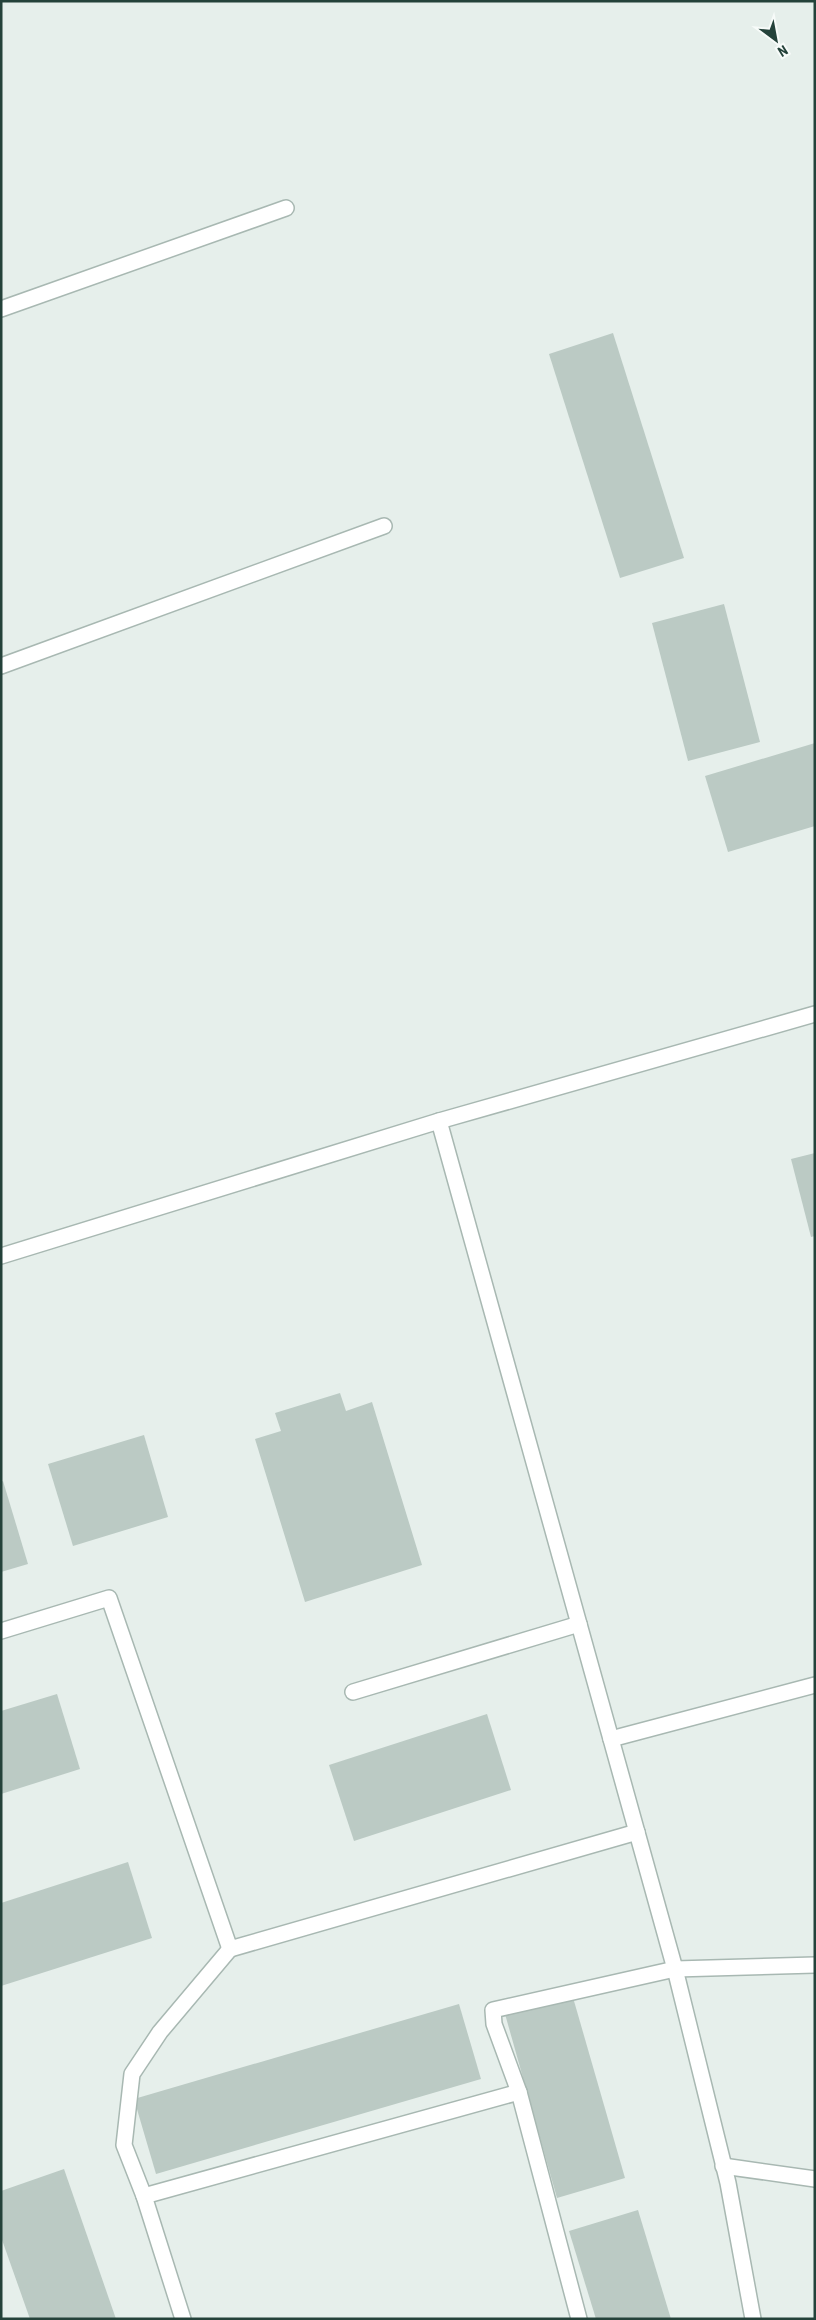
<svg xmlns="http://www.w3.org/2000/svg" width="816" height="2320" font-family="'Roboto Condensed',sans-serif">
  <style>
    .building { fill: #bbcac4 }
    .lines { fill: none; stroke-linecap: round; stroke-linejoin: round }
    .lane-casing { stroke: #a8b8b2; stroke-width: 18 }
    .street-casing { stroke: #a8b8b2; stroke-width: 18 }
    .lane { stroke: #fff; stroke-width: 15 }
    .street { stroke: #fff; stroke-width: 15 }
  </style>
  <rect width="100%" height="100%" fill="#e6efeb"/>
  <g class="building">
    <polygon points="613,333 684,558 620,578 549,354"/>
    <polygon points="724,604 760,742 688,761 652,623"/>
    <polygon points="815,743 815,826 728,852 705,776"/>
    <polygon points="815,1153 815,1236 811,1237 791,1159"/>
    <polygon points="340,1393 346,1411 372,1402 422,1565 305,1602 255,1439 281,1431 275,1413"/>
    <polygon points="144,1435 168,1517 73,1546 48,1464"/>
    <polygon points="3,1481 28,1564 1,1572 1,1482"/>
    <polygon points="57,1694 80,1769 1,1794 1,1711"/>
    <polygon points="487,1714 511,1790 354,1841 329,1765"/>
    <polygon points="128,1862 152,1938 1,1986 1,1903"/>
    <polygon points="572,1994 625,2178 557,2198 505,2014"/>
    <polygon points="459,2004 481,2079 156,2174 134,2099"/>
    <polygon points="64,2169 116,2319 30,2319 1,2237 1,2191"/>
    <polygon points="638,2210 671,2319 596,2319 569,2231"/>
  </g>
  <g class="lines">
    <defs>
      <g id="lane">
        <polyline points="439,1121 675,1969 728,2183 753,2319"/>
        <polyline points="1,1631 109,1598 230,1949 637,1832"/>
        <polyline points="353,1692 579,1624"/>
        <polyline points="611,1739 815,1685"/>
        <polyline points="723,2166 815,2179"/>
        <polyline points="144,2196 519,2092"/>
        <polyline points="183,2319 144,2196 124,2145 132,2074 160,2032 230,1949"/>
        <polyline points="579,2319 519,2092 494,2024 493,2010 675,1969 815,1965"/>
      </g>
      <g id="street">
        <polyline points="1,309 286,208"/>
        <polyline points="1,666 384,526"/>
        <polyline points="1,1256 439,1121 815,1014"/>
      </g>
    </defs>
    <use href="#lane" class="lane-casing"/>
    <use href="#street" class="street-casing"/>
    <use href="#lane" class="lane"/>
    <use href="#street" class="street"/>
  </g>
  <rect width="816" height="2320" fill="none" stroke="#24423a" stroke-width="5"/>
  <g transform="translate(776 40) rotate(148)" stroke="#f7fbf9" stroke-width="4" paint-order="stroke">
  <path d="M0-4L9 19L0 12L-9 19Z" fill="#24423a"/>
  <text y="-8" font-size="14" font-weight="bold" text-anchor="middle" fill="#24423a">N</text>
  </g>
</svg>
